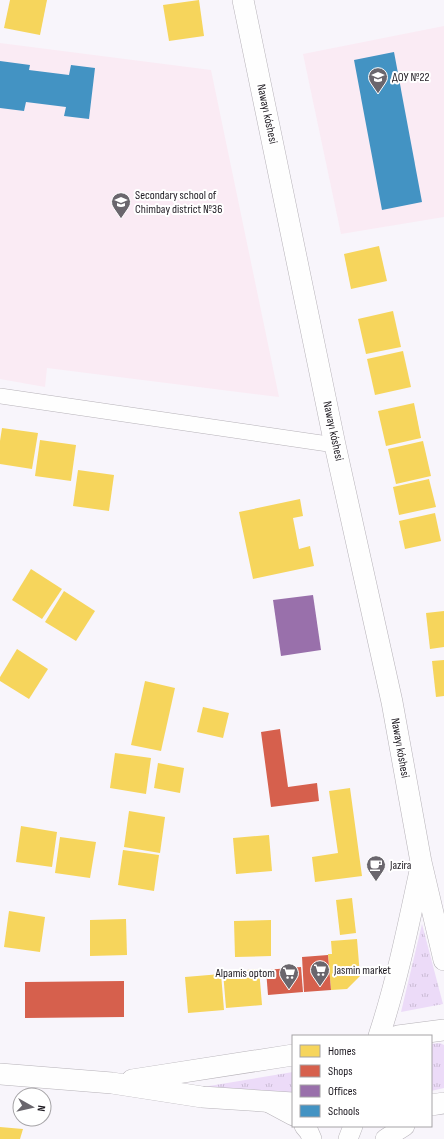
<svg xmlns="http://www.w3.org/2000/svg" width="444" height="1139" font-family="'Sofia Sans Condensed',sans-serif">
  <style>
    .education { fill: #faebf4 }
    .grass { fill: url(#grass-tufts) }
    .homes { fill: #f6d55c }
    .shops { fill: #d6604d }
    .offices { fill: #9970ab }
    .schools { fill: #4393c3 }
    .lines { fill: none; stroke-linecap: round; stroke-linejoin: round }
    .minor-casing { stroke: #b6b2b8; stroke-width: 16 }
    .tertiary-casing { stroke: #b6b2b8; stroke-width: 20 }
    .secondary-casing { stroke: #b6b2b8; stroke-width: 22 }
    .minor { stroke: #fefefe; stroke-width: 15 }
    .tertiary { stroke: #fefefe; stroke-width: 19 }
    .secondary { stroke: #fefefe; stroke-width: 21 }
    .labels { text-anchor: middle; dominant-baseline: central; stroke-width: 4; stroke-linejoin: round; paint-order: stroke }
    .poi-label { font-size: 12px; fill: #1d1920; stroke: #fff; text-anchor: start }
    .street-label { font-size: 12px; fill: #1d1920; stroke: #fff }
  </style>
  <defs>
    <pattern id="grass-tufts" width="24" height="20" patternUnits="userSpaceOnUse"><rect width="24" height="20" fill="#ecdbf8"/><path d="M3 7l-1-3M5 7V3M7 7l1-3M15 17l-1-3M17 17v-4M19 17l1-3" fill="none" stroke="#cabbd4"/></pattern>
  </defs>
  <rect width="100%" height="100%" fill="#f8f5fb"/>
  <g class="education">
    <polygon points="444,26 444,217 341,234 303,54"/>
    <polygon points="0,43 211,70 279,397 47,368 45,387 0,379"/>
  </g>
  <g class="grass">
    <polygon points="422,924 443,1004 401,1012"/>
    <polygon points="440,1043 444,1045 444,1088 431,1091 431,1044"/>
    <polygon points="293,1072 293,1095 203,1087"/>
  </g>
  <g class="homes">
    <polygon points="10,0 47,0 40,35 4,28"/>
    <polygon points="199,0 204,36 169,41 163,5"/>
    <polygon points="379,246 387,281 351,289 344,254"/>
    <polygon points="393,311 401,347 366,354 358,319"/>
    <polygon points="403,351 411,387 375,395 367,359"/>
    <polygon points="414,403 421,438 386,446 378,411"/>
    <polygon points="2,428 38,433 32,469 0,464 0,441"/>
    <polygon points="40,440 76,445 71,481 35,476"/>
    <polygon points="423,441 431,476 396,484 388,449"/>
    <polygon points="78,470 114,475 109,511 73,506"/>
    <polygon points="429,479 436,507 399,515 393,487"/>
    <polygon points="300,499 303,516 293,518 299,549 310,546 314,566 253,579 239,512"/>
    <polygon points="435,513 441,541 405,549 399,521"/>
    <polygon points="31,569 62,589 42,619 12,600"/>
    <polygon points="64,591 95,611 76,641 45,622"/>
    <polygon points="444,611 444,647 430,649 426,613"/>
    <polygon points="17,649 48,669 29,699 0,681 0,677"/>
    <polygon points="444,660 444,696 436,697 432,661"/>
    <polygon points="145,681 175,688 161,751 131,745"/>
    <polygon points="203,707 229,713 223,738 197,732"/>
    <polygon points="115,753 151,758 146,794 110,788"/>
    <polygon points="158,763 184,768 180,793 154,788"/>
    <polygon points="350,788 362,876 315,882 312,857 338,853 329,791"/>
    <polygon points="129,811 165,817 160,853 124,847"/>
    <polygon points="21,826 57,832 52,867 16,862"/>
    <polygon points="269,835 272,871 236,874 233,838"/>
    <polygon points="60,837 96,842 90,878 55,873"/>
    <polygon points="123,850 159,855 154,891 118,885"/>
    <polygon points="352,898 356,933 340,935 336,900"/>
    <polygon points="9,911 45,917 40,952 4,947"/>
    <polygon points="126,919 127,955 90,956 90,920"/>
    <polygon points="271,920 271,956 235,957 234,921"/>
    <polygon points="357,939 360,976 347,989 331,990 328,954 332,954 331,941"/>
    <polygon points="259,969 262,1005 226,1008 223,972"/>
    <polygon points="221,974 224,1010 188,1013 185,977"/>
    <polygon points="0,1127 23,1129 20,1139 0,1139"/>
  </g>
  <g class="shops">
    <polygon points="280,729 288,787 317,783 319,801 271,807 261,732"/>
    <polygon points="328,955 331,990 304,992 302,957"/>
    <polygon points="301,967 303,992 268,995 266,970"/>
    <polygon points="124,981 124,1017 25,1018 25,982"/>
  </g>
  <polygon class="offices" points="313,595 321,650 281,656 273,600"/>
  <g class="schools">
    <polygon points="394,52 422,202 382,210 354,60"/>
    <polygon points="0,61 30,65 29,70 69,75 71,65 95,68 89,119 64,116 66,107 26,102 24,111 0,108"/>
  </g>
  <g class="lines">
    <defs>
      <polyline id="minor" points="0,396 335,445"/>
      <g id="tertiary">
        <polyline points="265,1101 293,1116"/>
        <polyline points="304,1126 309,1132 312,1139"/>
        <polyline points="348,1139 353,1126"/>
        <polyline points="385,1139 405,1126"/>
      </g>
      <g id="secondary">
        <polyline points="243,0 335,445 392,702 421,862 444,960"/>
        <path d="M379,1036c18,-55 29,-109 41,-165"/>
        <polyline points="398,1036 444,1030"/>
        <polyline points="0,1074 112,1083 202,1097 293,1103"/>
        <polyline points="132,1080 293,1055"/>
        <polyline points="431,1105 444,1103"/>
      </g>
    </defs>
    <use href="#minor" class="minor-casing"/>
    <use href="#tertiary" class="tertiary-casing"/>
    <use href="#secondary" class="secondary-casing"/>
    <use href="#minor" class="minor"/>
    <use href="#tertiary" class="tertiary"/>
    <use href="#secondary" class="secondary"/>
  </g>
  <defs>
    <symbol id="school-pin" viewBox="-11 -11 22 30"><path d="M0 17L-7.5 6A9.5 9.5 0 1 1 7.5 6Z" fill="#6a666d" stroke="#fff"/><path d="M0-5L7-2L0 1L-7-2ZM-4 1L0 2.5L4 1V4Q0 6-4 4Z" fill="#fff"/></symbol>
    <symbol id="cafe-pin" viewBox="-11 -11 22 30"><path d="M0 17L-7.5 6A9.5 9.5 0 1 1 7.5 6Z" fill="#6a666d" stroke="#fff"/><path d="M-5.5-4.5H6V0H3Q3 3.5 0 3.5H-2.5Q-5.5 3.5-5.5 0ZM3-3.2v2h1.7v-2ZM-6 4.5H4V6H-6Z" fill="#fff"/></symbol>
    <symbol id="supermarket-pin" viewBox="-11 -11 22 30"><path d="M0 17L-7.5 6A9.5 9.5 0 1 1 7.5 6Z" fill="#6a666d" stroke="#fff"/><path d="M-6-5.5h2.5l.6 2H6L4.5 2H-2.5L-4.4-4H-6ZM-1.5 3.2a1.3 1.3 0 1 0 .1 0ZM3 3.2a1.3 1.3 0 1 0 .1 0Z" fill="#fff"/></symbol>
  </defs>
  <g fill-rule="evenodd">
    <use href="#school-pin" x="367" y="66" width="22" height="30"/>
    <use href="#school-pin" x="110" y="191" width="22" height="30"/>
    <use href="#cafe-pin" x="365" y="854" width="22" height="30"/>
    <use href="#supermarket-pin" x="309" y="959" width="22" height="30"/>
    <use href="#supermarket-pin" x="278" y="962" width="22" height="30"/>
  </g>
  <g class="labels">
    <g class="poi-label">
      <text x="392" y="77">ДОУ №22</text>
      <text x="135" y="195">Secondary school of<tspan x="135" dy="14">Chimbay district №36</tspan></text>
      <text x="390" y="865">Jazira</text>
      <text x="334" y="970">Jasmin market</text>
      <text x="275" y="973" text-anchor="end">Alpamis optom</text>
    </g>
    <g class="street-label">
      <text transform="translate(267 114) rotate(78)">Nawayı kóshesi</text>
      <text transform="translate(333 431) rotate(78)">Nawayı kóshesi</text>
      <text transform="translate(400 748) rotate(80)">Nawayı kóshesi</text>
    </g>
  </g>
  <rect x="292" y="1035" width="140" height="92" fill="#ffffff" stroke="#a5a3a6"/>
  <rect x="300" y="1045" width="20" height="12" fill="#f6d55c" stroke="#a5a3a6"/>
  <text x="328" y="1055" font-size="12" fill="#1d1920">Homes</text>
  <rect x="300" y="1065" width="20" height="12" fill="#d6604d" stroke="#a5a3a6"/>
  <text x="328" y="1075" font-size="12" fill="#1d1920">Shops</text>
  <rect x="300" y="1085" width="20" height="12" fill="#9970ab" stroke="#a5a3a6"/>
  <text x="328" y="1095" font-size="12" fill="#1d1920">Offices</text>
  <rect x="300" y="1105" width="20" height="12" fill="#4393c3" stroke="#a5a3a6"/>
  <text x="328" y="1115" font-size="12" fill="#1d1920">Schools</text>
  <g transform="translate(32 1107) rotate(98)"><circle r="19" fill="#ffffff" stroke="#a5a3a6"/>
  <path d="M0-3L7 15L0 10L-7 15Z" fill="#6a666d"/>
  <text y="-6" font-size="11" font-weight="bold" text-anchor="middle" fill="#1d1920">N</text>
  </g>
</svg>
